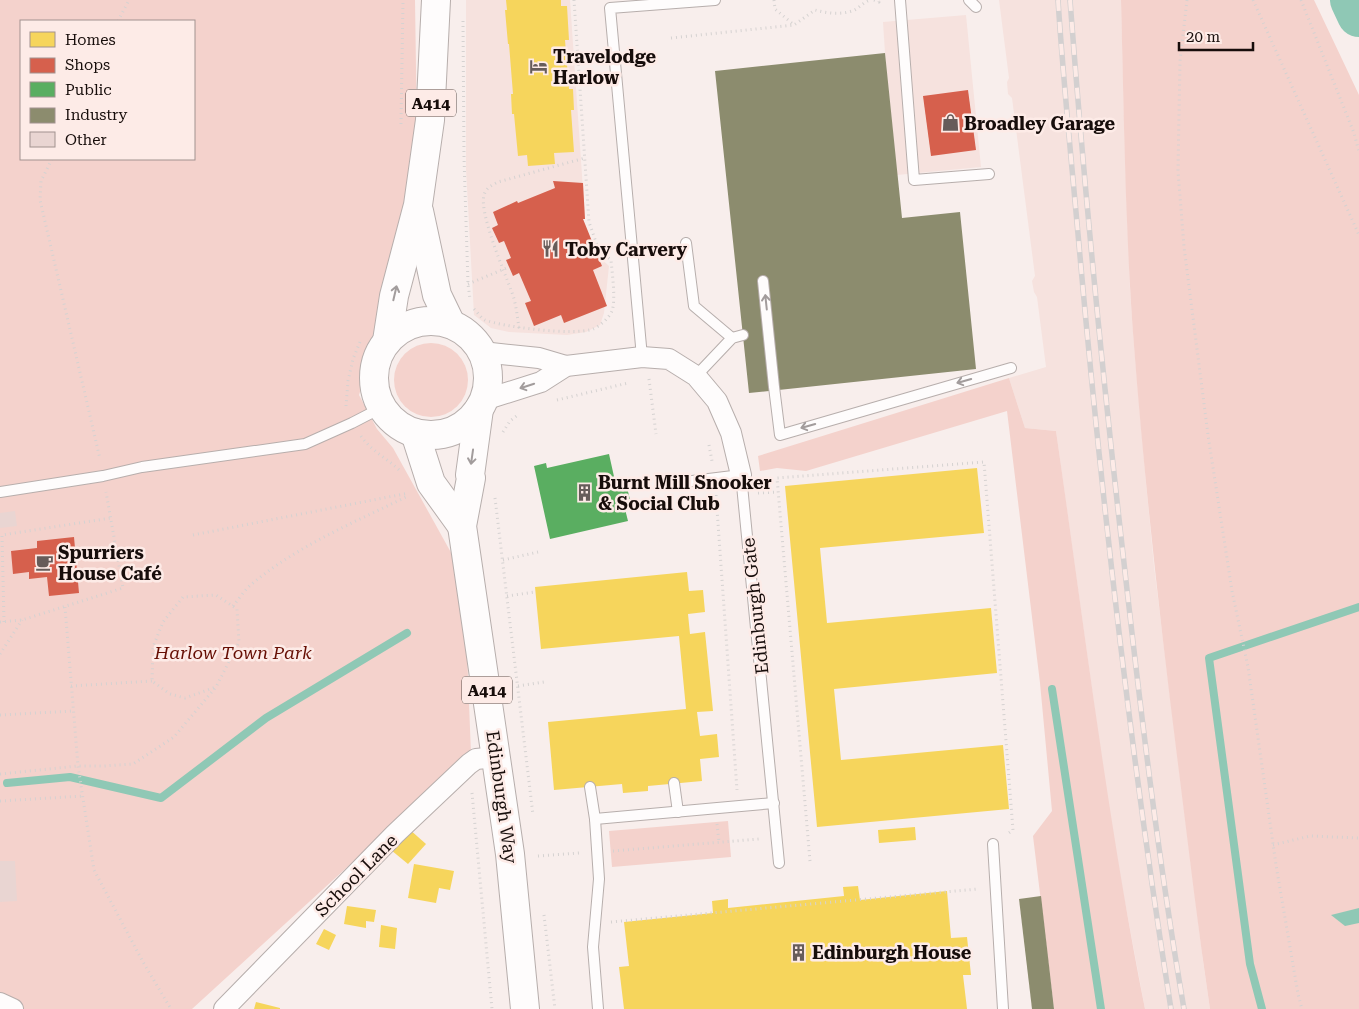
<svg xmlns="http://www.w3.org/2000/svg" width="1359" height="1009" font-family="'Roboto Serif',serif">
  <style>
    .built { fill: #f6e2de }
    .green { fill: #f4d2cc; fill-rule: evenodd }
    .water { fill: #8fc8b5 }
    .homes { fill: #f6d55c }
    .shops { fill: #d6604d }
    .public { fill: #5aae61 }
    .industry { fill: #8c8c6e }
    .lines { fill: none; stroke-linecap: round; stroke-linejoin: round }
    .stream { stroke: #8fc8b5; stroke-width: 8 }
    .river { stroke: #8fc8b5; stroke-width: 44 }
    .building { fill: #e9d5d2 }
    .lane-casing { stroke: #b7aeac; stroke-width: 12 }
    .street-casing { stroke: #b7aeac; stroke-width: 22 }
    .highway-casing { stroke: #b7aeac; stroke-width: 30 }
    .path { stroke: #d5d2d1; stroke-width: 3; stroke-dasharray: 1 4; stroke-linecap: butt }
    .lane { stroke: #fefcfc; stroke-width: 10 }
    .street { stroke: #fefcfc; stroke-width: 20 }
    .highway { stroke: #fefcfc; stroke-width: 28 }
    .rail-casing { stroke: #d3d0d0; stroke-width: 5.5 }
    .rail { stroke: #fdebe7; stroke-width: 4; stroke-dasharray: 11; stroke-linecap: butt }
    .oneway { stroke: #a29c9c }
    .labels { text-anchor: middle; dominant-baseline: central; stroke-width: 5; stroke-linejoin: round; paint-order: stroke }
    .shield { fill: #fdebe7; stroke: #5c504d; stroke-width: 1 }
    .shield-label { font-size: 16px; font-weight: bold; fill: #170d0b }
    .poi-label { font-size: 18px; font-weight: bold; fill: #170d0b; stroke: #fdebe7; text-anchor: start }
    .street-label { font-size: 18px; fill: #170d0b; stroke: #fdebe7 }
    .park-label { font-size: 18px; font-style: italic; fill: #660e03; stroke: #fdebe7 }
  </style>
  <rect width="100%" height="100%" fill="#f8eeec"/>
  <g class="built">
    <polygon points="466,0 570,0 585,219 583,219 597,255 609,266 604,313 600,325 586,332 567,335 509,332 491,328 474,315 466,169"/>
    <polygon points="999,0 1121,0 1125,155 1130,290 1134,345 1146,483 1154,566 1167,672 1203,961 1210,1009 1145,1009 1121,881 1106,790 1056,431 1025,428 1009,378 1046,367 1037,297 1034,292 1032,281 1035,276 1012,98 1008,94 1007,82 1009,78"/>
    <polygon points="966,15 981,167 897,175 885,53 883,22"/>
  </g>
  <g class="green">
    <path d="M0,0h415l3,205 -59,190 18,34 16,19 71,128 7,178 -279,255h-192zM21,21h173v138h-173z"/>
    <path d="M1121,0h193l45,95v914h-149c-12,-79 -21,-158 -31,-237 -18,-142 -34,-284 -45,-426 -9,-115 -10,-231 -13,-346z"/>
    <circle cx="431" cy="380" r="37"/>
    <path d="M1009,378l16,50 31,3c28,193 51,387 89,578h-91l-21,-173 19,-25 -12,-128 -33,-272 -201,60 -29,-3 -17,3 -2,-15z"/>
    <polygon points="728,821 731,857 612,867 609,831"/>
  </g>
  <polygon class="water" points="1359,908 1359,923 1345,926 1331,915"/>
  <g class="homes">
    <polygon points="506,0 561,0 561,6 567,6 569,40 565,40 569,89 573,89 574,110 571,110 574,152 554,153 555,164 528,166 527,155 518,156 514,114 512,114 511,94 513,94 509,44 508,44 505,10 507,10"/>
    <polygon points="977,468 984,533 820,548 827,623 991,608 997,673 834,689 841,760 1003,745 1009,809 817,827 785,486"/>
    <polygon points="687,572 689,591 703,590 705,612 688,614 690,634 705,632 713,711 697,712 700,736 717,734 719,757 700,759 702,781 648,786 648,791 623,793 622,784 554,790 548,722 686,709 679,636 541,649 535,587"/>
    <polygon points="915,827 916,840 879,843 878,830"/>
    <polygon points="409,829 426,844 408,864 391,850"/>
    <polygon points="414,864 454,871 450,890 439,888 436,903 408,898"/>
    <polygon points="858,886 860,900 947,891 951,938 967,937 971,975 963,975 967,1009 624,1009 619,967 629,966 624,922 713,913 712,901 728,899 728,908 844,896 843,887"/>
    <polygon points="347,906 376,910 374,922 366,921 366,928 344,924"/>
    <polygon points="381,925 397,928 395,949 379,947"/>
    <polygon points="324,929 336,935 329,950 316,944"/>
    <polygon points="256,1002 280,1008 280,1009 254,1009"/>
  </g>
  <g class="shops">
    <polygon points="968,90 976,150 931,156 923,96"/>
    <polygon points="553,181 583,183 585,219 583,219 602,266 593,270 607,306 564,323 561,315 534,326 525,303 531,301 519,273 513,276 506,260 511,258 504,241 499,243 492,228 498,225 493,212 517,201 518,203 555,188"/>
    <polygon points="74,537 79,593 49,596 47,577 29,579 29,572 13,574 11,551 37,548 37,541"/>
  </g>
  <polygon class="public" points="609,454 615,481 625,479 631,504 624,505 628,521 550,539 534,466 546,463 547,468"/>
  <g class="industry">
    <polygon points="885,53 902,218 960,212 976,369 749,393 715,71"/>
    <polygon points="1041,896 1054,1009 1032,1009 1019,899"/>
  </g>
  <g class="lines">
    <g class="stream">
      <polyline points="1052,689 1101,1009"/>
      <polyline points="7,783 70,777 161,798 266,718 407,633"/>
      <polyline points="1262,1009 1250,964 1209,658 1359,607"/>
    </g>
    <polyline class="river" points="1352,0 1359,15"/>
  </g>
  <g class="building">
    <polygon points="15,511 17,526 0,528 0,513"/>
    <polygon points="0,861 15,861 17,901 0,902"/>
  </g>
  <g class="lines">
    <defs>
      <g id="lane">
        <polyline points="900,0 914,180 989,174"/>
        <polyline points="969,0 976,7"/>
        <polyline points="686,243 694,306 732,338"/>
        <polyline points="763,281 774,387 780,435 1011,368"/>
        <polyline points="642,357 610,8 715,0"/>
        <polyline points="696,376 732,338 743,335"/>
        <polyline points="668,484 741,475 779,863"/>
        <polyline points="0,492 103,476 142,467 305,444 352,423 381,408"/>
        <polyline points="674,783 678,812"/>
        <polyline points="590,787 595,819 599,879 593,947 598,1009"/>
        <polyline points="595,819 774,803"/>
        <polyline points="993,844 1003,1009"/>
      </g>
      <g id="street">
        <polyline points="482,352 539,358 566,366"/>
        <polyline points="484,400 541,382 566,366 642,357 669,359 696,376 717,401 731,433 741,475"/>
        <polyline points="0,1003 13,1009"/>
        <polyline points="224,1009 395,834 469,764 476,759 497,757"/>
      </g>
      <g id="highway">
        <polyline points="419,211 437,295 451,324"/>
        <circle cx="431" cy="378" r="57"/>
        <polyline points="387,341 394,296 418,205 430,120 436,0"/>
        <polyline points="479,409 470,475 471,478 462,526 510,854 525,1009"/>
        <polyline points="415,433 431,483 462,526"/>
      </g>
    </defs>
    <use href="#lane" class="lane-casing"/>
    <use href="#street" class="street-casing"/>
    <use href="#highway" class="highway-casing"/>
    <g class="path">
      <polyline points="774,0 775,9 794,25"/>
      <polyline points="874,0 879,2 879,0"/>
      <polyline points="1187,0 1180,61 1178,171 1184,247 1208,435 1232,591 1248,667 1276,865 1298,994 1302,1009"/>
      <polyline points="1253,0 1359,235"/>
      <polyline points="1301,0 1354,133 1359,152"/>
      <polyline points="118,21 129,0"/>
      <polyline points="463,21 464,158 468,284 470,299"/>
      <path d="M671,38l123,-13 21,-15c11,3 25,5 37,1 7,-2 11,-9 18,-11"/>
      <polyline points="401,124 403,0"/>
      <polyline points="52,159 41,181 40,200 100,459"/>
      <polyline points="468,284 509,267"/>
      <path d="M474,309c4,4 7,9 11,11 18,7 90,16 108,9 7,-3 16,-11 19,-18 4,-11 0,-39 -1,-51l-12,-9 -10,-29 -15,-222"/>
      <path d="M519,328c-2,-13 -3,-26 -8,-38 -7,-19 -32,-77 -27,-95 2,-7 8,-10 14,-13l87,-24"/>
      <polyline points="649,379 656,434"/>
      <polyline points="557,400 628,383"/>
      <polyline points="346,406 348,381 353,359 360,342"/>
      <polyline points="503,432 510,421 519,414"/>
      <path d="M361,436c10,15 26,22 38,34"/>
      <polyline points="709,445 712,461"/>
      <polyline points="758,493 778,492"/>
      <polyline points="716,495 737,790"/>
      <polyline points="495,498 533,815"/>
      <polyline points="193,535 409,493"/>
      <polyline points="503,560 538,552"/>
      <polyline points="507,596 535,592"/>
      <path d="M233,606c6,-7 12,-17 20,-23 46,-38 102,-61 155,-87"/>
      <polyline points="65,607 78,766 94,870 143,962 171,1009"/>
      <polyline points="0,622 22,620 123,588 106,492"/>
      <polyline points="4,622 2,535 111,518"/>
      <polyline points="0,654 22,620"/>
      <polyline points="71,686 152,681"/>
      <polyline points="518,686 544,682"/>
      <polyline points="0,715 73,711"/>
      <polyline points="0,774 78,766 104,766 133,764 174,737 216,687 239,642 237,609 216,595 183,597 163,622 153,647 152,681 170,694 185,698 216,687"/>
      <polyline points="472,793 492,1009"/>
      <polyline points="0,801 83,796"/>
      <polyline points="717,824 719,842"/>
      <polyline points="1273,845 1310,836 1359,838"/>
      <polyline points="613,851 759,839"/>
      <polyline points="538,856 579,853"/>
      <polyline points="810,861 777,478 984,462 1013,830 1006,835"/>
      <polyline points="544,915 555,1009"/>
      <polyline points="611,922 978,889"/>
    </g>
    <use href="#lane" class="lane"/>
    <use href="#street" class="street"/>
    <use href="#highway" class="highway"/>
    <defs>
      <g id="rail">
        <path d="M1058,0c5,78 13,156 20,234 23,260 52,517 93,775"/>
        <path d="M1070,0c14,185 32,370 53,554 17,152 35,304 61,455"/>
      </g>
    </defs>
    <use href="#rail" class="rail-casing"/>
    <use href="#rail" class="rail"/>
  </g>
  <defs><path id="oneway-shaft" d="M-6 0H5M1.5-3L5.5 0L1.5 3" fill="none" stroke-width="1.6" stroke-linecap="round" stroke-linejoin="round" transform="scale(1.25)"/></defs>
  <g class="oneway">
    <use href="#oneway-shaft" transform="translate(395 293) rotate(-77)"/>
    <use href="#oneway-shaft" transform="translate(766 302) rotate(-96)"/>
    <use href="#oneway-shaft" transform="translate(964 381) rotate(164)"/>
    <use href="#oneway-shaft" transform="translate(527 386) rotate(162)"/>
    <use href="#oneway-shaft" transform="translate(808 426) rotate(164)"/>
    <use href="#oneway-shaft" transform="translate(472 457) rotate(98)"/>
  </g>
  <defs>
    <symbol id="hotel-bare" viewBox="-9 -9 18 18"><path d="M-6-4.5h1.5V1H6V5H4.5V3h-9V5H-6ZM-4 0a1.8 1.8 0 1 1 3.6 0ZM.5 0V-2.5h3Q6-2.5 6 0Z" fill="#665c5a" stroke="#fdebe7" stroke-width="2.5" paint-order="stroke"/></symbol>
    <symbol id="shop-bare" viewBox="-9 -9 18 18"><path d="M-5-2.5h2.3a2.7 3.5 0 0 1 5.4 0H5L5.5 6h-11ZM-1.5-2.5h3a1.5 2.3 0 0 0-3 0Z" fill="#665c5a" stroke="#fdebe7" stroke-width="2.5" paint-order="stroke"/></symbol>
    <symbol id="restaurant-bare" viewBox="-9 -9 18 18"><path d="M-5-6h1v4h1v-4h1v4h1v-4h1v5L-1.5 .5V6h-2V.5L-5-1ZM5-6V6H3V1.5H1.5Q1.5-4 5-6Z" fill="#665c5a" stroke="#fdebe7" stroke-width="2.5" paint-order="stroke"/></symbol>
    <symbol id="building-bare" viewBox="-9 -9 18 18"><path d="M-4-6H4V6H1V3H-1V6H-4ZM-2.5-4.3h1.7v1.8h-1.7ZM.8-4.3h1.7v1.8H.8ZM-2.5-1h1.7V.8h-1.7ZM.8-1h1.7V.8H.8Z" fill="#665c5a" stroke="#fdebe7" stroke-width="2.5" paint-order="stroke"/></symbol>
    <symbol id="cafe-bare" viewBox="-9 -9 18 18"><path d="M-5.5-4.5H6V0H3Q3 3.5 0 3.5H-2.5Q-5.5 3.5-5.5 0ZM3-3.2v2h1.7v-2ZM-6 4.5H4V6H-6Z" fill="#665c5a" stroke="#fdebe7" stroke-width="2.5" paint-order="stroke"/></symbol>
  </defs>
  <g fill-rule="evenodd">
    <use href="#hotel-bare" x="526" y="54" width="25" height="25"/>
    <use href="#shop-bare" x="938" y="110" width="25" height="25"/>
    <use href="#restaurant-bare" x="538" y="236" width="25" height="25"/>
    <use href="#building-bare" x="572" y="480" width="25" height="25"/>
    <use href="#cafe-bare" x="32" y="550" width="25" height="25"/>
    <use href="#building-bare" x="786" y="940" width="25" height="25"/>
  </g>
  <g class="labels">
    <g class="shield">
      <rect x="406" y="89.5" width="50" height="27" rx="4"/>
      <rect x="462" y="676.5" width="50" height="27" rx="4"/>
    </g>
    <g class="shield-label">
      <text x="431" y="103">A414</text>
      <text x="487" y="690">A414</text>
    </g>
    <g class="poi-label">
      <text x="553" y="56">Travelodge<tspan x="553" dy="21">Harlow</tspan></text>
      <text x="964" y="123">Broadley Garage</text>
      <text x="565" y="249">Toby Carvery</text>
      <text x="598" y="482">Burnt Mill Snooker<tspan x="598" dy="21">&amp; Social Club</tspan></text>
      <text x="58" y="552">Spurriers<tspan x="58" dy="21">House Café</tspan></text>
      <text x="812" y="952">Edinburgh House</text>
    </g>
    <g class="street-label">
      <text transform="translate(755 606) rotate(-96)">Edinburgh Gate</text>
      <text transform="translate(502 797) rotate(82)">Edinburgh Way</text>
      <text transform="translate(356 875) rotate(-45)">School Lane</text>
    </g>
    <g class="park-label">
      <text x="233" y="652">Harlow Town Park</text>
    </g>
  </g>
  <rect x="20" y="20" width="175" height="140" fill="#fdebe7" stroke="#a1928f"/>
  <rect x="30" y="32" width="25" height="15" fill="#f6d55c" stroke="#a1928f"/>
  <text x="65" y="45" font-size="15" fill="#170d0b">Homes</text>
  <rect x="30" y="58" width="25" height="15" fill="#d6604d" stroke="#a1928f"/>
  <text x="65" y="70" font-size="15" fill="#170d0b">Shops</text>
  <rect x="30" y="82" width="25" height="15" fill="#5aae61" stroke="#a1928f"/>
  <text x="65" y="95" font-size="15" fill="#170d0b">Public</text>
  <rect x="30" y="108" width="25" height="15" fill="#8c8c6e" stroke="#a1928f"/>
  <text x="65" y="120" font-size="15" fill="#170d0b">Industry</text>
  <rect x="30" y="132" width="25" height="15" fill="#e9d5d2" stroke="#a1928f"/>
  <text x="65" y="145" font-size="15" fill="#170d0b">Other</text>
  <path d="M1179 42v8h74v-8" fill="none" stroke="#170d0b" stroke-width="2.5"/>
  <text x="1186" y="42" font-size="15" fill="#170d0b" stroke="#fdebe7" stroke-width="4" paint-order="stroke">20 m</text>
</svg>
